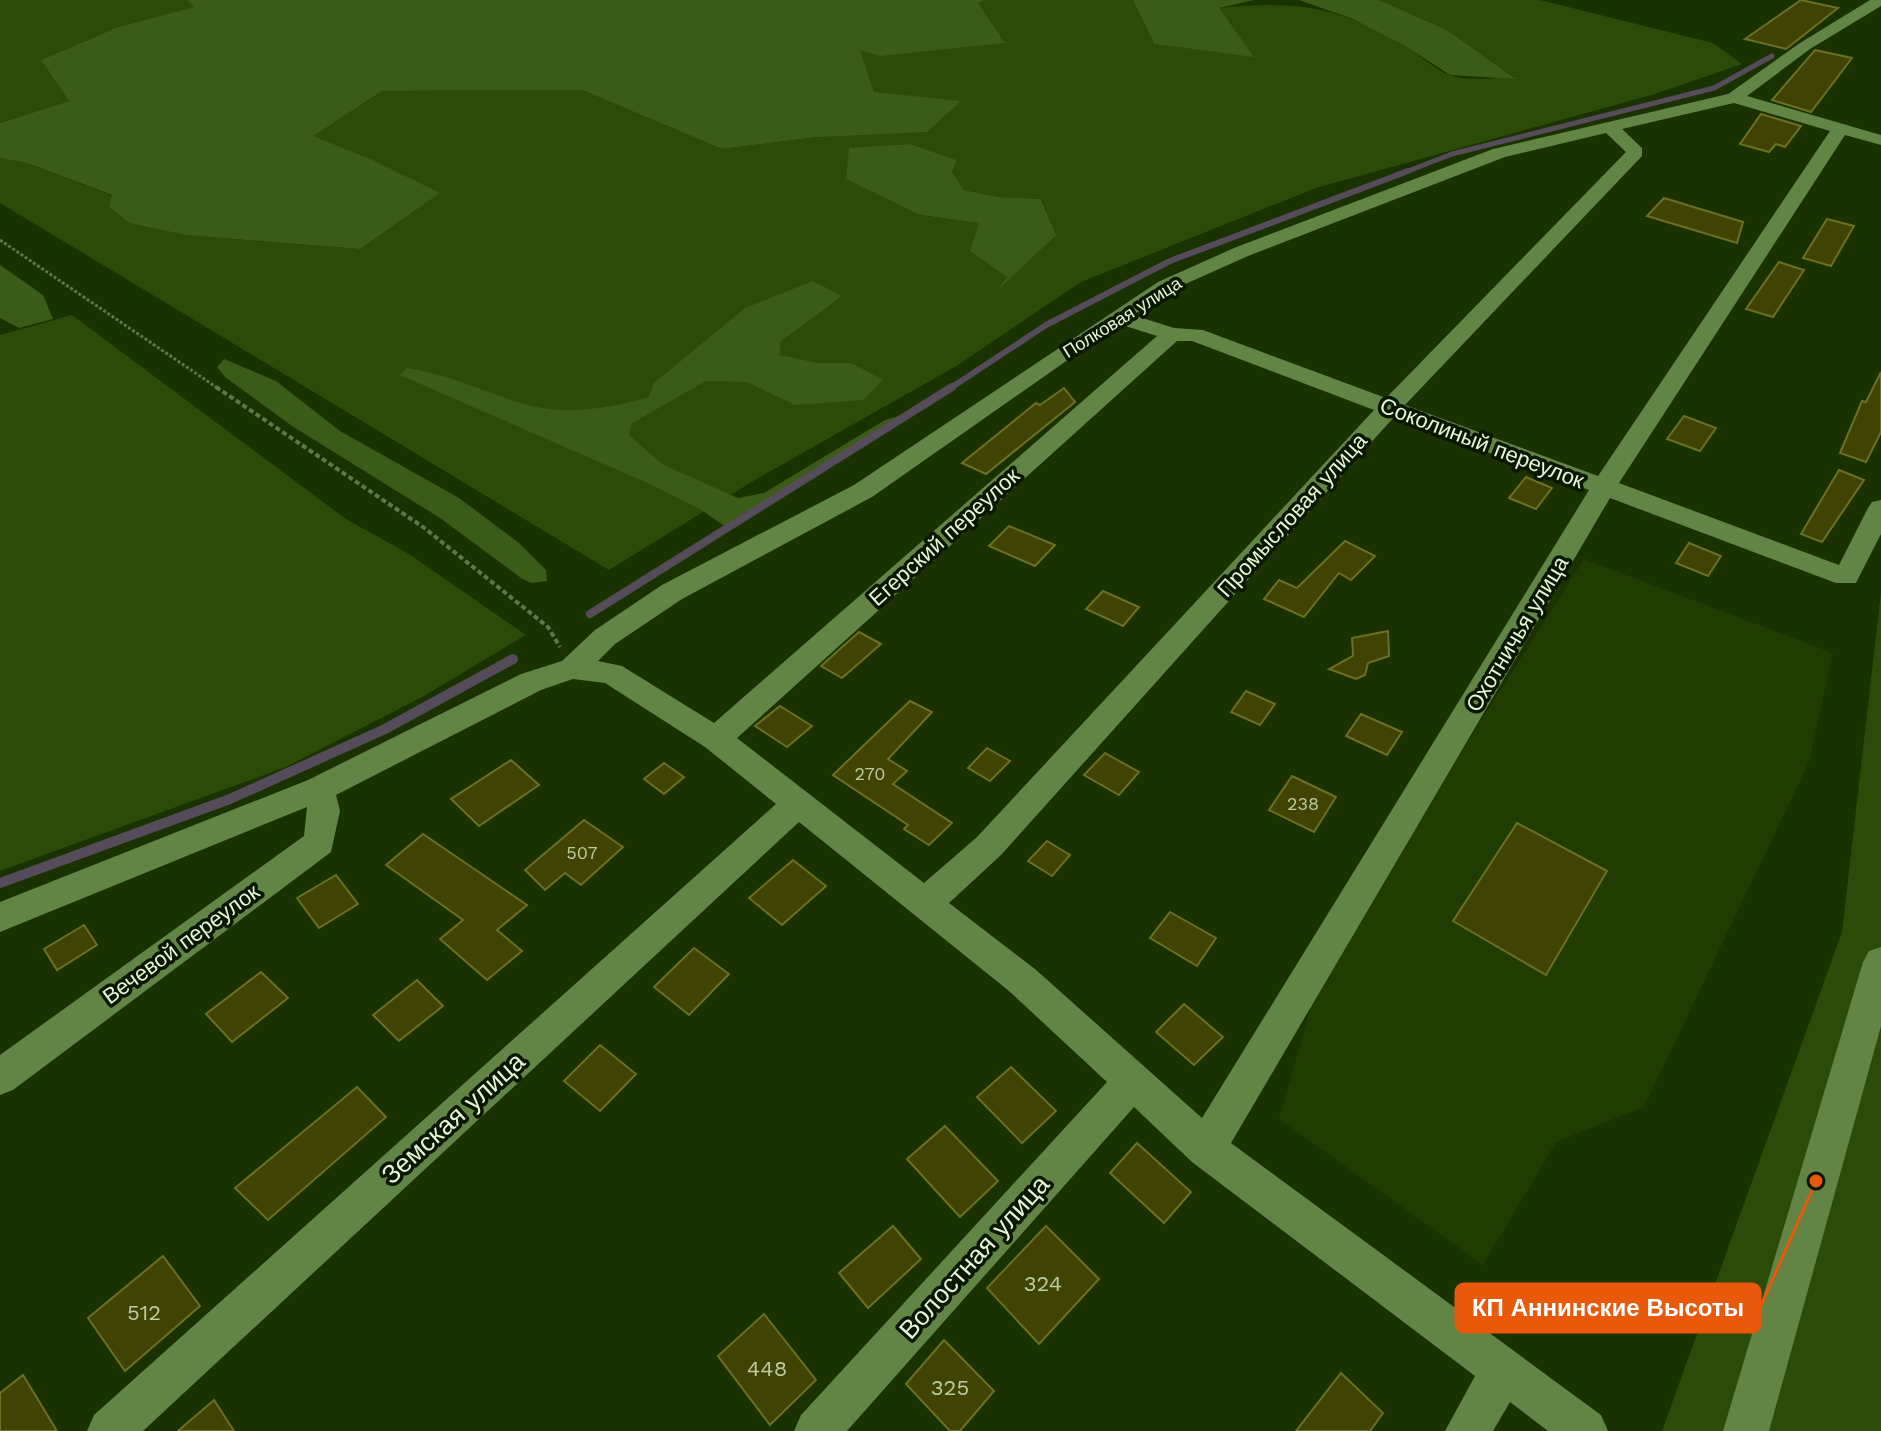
<svg xmlns="http://www.w3.org/2000/svg" width="1881" height="1431" font-family="'Work Sans',sans-serif">
  <style>
    .built { fill: #213c01 }
    .green { fill: #2c4a08; fill-rule: evenodd }
    .forest { fill: #3b5c18 }
    .lines { fill: none; stroke-linecap: round; stroke-linejoin: round }
    .stream-far3 { stroke: #564b5a; stroke-width: 5 }
    .stream-far2 { stroke: #564b5a; stroke-width: 6 }
    .stream-far1 { stroke: #564b5a; stroke-width: 8 }
    .stream { stroke: #564b5a; stroke-width: 10 }
    .building { fill: #414303; stroke: #6c7021; stroke-width: 2 }
    .path-far1 { stroke: #60764a; stroke-width: 3; stroke-dasharray: 3 2; stroke-linecap: butt }
    .path { stroke: #60764a; stroke-width: 4; stroke-dasharray: 5 3; stroke-linecap: butt }
    .minor { fill: #628444; fill-rule: evenodd }
    .labels { text-anchor: middle; dominant-baseline: central; stroke-width: 7; stroke-linejoin: round; paint-order: stroke }
    .far-street-label { font-size: 18px; fill: #e4f8d6; stroke: #091600 }
    .number-label { font-size: 18px; fill: #bbcba1 }
    .street-label { font-size: 22px; fill: #e4f8d6; stroke: #091600 }
    .near-number-label { font-size: 22px; fill: #bbcba1 }
    .near-street-label { font-size: 26px; fill: #e4f8d6; stroke: #091600 }
    .leader { fill: none; stroke: #e8590c; stroke-width: 3 }
    .callout-dot { fill: #e8590c; stroke: #091600; stroke-width: 3 }
    .callout { fill: #e8590c; stroke: #e8590c; stroke-width: 3 }
    .callout-label { font-size: 24px; text-anchor: middle; font-weight: bold; fill: #fff }
  </style>
  <rect width="100%" height="100%" fill="#1a3100"/>
  <polygon class="built" points="1584,559 1833,653 1809,762 1644,1107 1556,1142 1483,1265 1279,1119 1321,972"/>
  <g class="green">
    <polygon points="0,0 187,0 195,7 118,27 41,60 69,101 0,123"/>
    <path d="M985,0h148l21,44 99,12 -35,-48c76,-8 122,-2 188,38 14,9 26,21 41,28 17,8 49,3 68,4l-68,-48 -68,-30h161l173,43 29,21 -87,30 -339,94 -235,94 -123,83 -203,115 -146,90 -609,-367v-45l27,5 86,33 -4,11 20,16 56,12 175,14 79,-56 -66,-33 -61,-24 70,-45 200,-1 140,59 96,-12 56,-45 -15,-43 145,-7 -27,-39zM910,144l47,16 -5,12 12,18 35,7 43,2 13,36 -50,48 2,-5 -27,-55 -61,-8 -70,-66z"/>
    <polygon points="72,315 346,519 409,554 526,635 424,696 286,767 0,871 0,335"/>
    <polygon points="1881,592 1881,1431 1662,1431 1842,932"/>
  </g>
  <g class="forest">
    <polygon points="187,0 985,0 978,3 1005,43 880,56 860,50 874,92 961,101 927,132 818,137 722,149 582,90 382,91 313,136 373,160 440,193 360,249 185,235 129,223 109,207 112,195 27,163 0,158 0,123 69,101 41,60 118,27 194,7"/>
    <polygon points="1133,0 1254,0 1219,8 1254,57 1154,44"/>
    <polygon points="1299,0 1379,0 1447,30 1516,79 1450,75 1404,45 1353,19"/>
    <polygon points="910,144 957,160 952,172 964,190 999,197 1041,199 1056,235 998,290 1007,277 970,251 979,223 920,215 846,179 849,148"/>
    <polygon points="0,265 43,295 53,319 19,328 0,318"/>
    <path d="M813,281l29,15 -62,46v13l37,8h34l32,17 -20,20 -68,5 -48,-23 -41,-1 -74,42 -3,12 33,29 76,34 26,-5 121,-73 28,-8 -186,116 -27,-19 -48,-24 -252,-110 7,-7c41,6 75,23 113,35 42,13 89,6 129,-6l5,-14 91,-75z"/>
    <polygon points="224,359 276,381 340,431 459,498 519,543 546,570 547,581 531,583 521,578 440,518 292,426 225,377 217,367"/>
  </g>
  <g class="lines">
    <polyline class="stream-far3" points="1403,173 1452,154 1714,88 1772,56"/>
    <polyline class="stream-far2" points="949,389 1046,325 1170,261 1408,171"/>
    <polyline class="stream-far1" points="590,614 952,387"/>
    <polyline class="stream" points="0,883 230,799 385,729 513,659"/>
  </g>
  <g class="building">
    <polygon points="1801,0 1838,8 1786,49 1745,39"/>
    <polygon points="1815,50 1852,58 1811,112 1772,100"/>
    <polygon points="1761,114 1801,126 1785,147 1776,144 1769,152 1740,144"/>
    <polygon points="1664,198 1743,222 1737,243 1647,216"/>
    <polygon points="1827,219 1854,226 1831,266 1803,258"/>
    <polygon points="1779,262 1804,270 1773,317 1746,309"/>
    <polygon points="1881,372 1881,432 1866,462 1840,453 1862,401 1866,402"/>
    <polygon points="1064,388 1075,402 986,474 962,463 1036,403 1040,405"/>
    <polygon points="1684,416 1716,428 1700,451 1667,439"/>
    <polygon points="1839,470 1864,480 1822,542 1801,534"/>
    <polygon points="1526,477 1552,488 1536,509 1509,498"/>
    <polygon points="1009,526 1055,545 1035,566 989,546"/>
    <polygon points="1345,541 1375,556 1351,580 1339,573 1304,617 1264,599 1279,580 1297,588"/>
    <polygon points="1689,543 1721,556 1708,576 1676,563"/>
    <polygon points="1103,591 1139,607 1123,626 1086,609"/>
    <polygon points="1388,631 1389,656 1368,663 1365,675 1356,679 1329,669 1353,656 1352,638"/>
    <polygon points="859,632 881,644 842,678 821,666"/>
    <polygon points="1246,691 1275,704 1260,725 1231,712"/>
    <polygon points="910,701 932,712 888,759 907,771 893,784 952,823 929,845 904,829 908,825 833,775"/>
    <polygon points="780,706 812,726 787,747 755,726"/>
    <polygon points="1361,714 1402,732 1387,755 1346,736"/>
    <polygon points="987,748 1010,761 990,781 968,768"/>
    <polygon points="1105,753 1139,772 1119,795 1084,775"/>
    <polygon points="511,760 539,785 479,826 451,799"/>
    <polygon points="664,763 684,777 664,794 644,779"/>
    <polygon points="1292,776 1336,797 1314,832 1269,810"/>
    <polygon points="584,820 623,847 581,885 565,873 545,890 525,870"/>
    <polygon points="1517,823 1607,871 1546,975 1453,921"/>
    <polygon points="423,834 527,905 497,930 522,951 487,980 440,939 463,920 386,865"/>
    <polygon points="1047,841 1070,855 1052,876 1028,861"/>
    <polygon points="793,860 826,886 782,925 749,898"/>
    <polygon points="336,875 358,904 319,928 297,898"/>
    <polygon points="1170,912 1216,938 1197,966 1150,938"/>
    <polygon points="84,925 97,945 57,970 44,949"/>
    <polygon points="694,948 729,974 689,1015 654,987"/>
    <polygon points="261,972 288,998 232,1042 206,1014"/>
    <polygon points="417,980 443,1006 399,1041 373,1015"/>
    <polygon points="1184,1004 1223,1037 1194,1065 1156,1032"/>
    <polygon points="600,1045 636,1074 600,1111 564,1081"/>
    <polygon points="1011,1067 1056,1111 1022,1143 977,1097"/>
    <polygon points="357,1087 386,1117 268,1220 235,1188"/>
    <polygon points="945,1126 998,1181 960,1217 907,1159"/>
    <polygon points="1137,1143 1191,1192 1164,1223 1110,1173"/>
    <polygon points="893,1226 921,1259 868,1308 839,1273"/>
    <polygon points="1046,1226 1099,1279 1039,1344 987,1288"/>
    <polygon points="163,1256 200,1306 125,1371 88,1318"/>
    <polygon points="764,1314 816,1380 770,1425 718,1356"/>
    <polygon points="944,1340 994,1391 960,1431 950,1431 906,1384"/>
    <polygon points="1341,1373 1383,1413 1370,1431 1296,1431"/>
    <polygon points="23,1375 57,1431 0,1431 0,1393"/>
    <polygon points="214,1400 234,1431 178,1431"/>
  </g>
  <g class="lines">
    <polyline class="path-far1" points="0,240 219,389"/>
    <polyline class="path" points="216,387 423,527 548,627 560,647"/>
    <g class="minor">
      <path d="M1870,0h11v6l-71,43 -63,47 134,39v10l-36,-10 -226,348 220,82 29,-57 4,-6 9,-2v34l-22,43 -3,6h-20l-226,-85 -379,645 370,272 7,16h-60l-38,-29 -17,29h-48l30,-55 -283,-214 -58,-55 -287,324h-53l7,-16 306,-333 -98,-91 -210,-169 -656,609h-56l7,-16 682,-611 -71,-57 -100,-64 -32,-4 -32,11 -205,105 4,16 -9,41 -318,238 -13,5v-40l304,-219 3,-29 -307,125v-30l308,-122 213,-106 41,-13 33,-31 67,-45 192,-100 304,-203 76,-34 259,-99 235,-55 72,-51zM1734,103l96,28 -232,345 -193,-71 237,-249v-8l-20,-19zM1606,133l20,19 -240,246 -183,-68 -29,-2 -41,-13 39,-25 76,-34 257,-99zM1119,324l38,12 -443,387 -92,-57 -24,-5 17,-17 67,-45 190,-102zM1177,341h15l182,69 -397,427 -53,46 -187,-145zM1394,417l195,73 -387,628 -167,-149 -86,-66 52,-48z"/>
      <polygon points="1881,947 1881,1026 1769,1431 1723,1431 1863,962 1869,951"/>
    </g>
  </g>
  <g class="labels">
    <g class="far-street-label">
      <text transform="translate(1122 317) rotate(-32)">Полковая улица</text>
    </g>
    <g class="number-label">
      <text x="870" y="773">270</text>
      <text x="1303" y="803">238</text>
      <text x="582" y="852">507</text>
    </g>
    <g class="street-label">
      <text transform="translate(1482 443) rotate(21)">Соколиный переулок</text>
      <text transform="translate(1292 515) rotate(-48)">Промысловая улица</text>
      <text transform="translate(944 537) rotate(-42)">Егерский переулок</text>
      <text transform="translate(1517 634) rotate(-59)">Охотничья улица</text>
      <text transform="translate(181 944) rotate(-36)">Вечевой переулок</text>
    </g>
    <g class="near-number-label">
      <text x="1043" y="1283">324</text>
      <text x="144" y="1312">512</text>
      <text x="767" y="1368">448</text>
      <text x="950" y="1387">325</text>
    </g>
    <g class="near-street-label">
      <text transform="translate(453 1118) rotate(-42)">Земская улица</text>
      <text transform="translate(974 1257) rotate(-48)">Волостная улица</text>
    </g>
  </g>
  <path class="leader" d="M1816 1181L1760 1308"/>
  <circle class="callout-dot" cx="1816" cy="1181" r="8"/>
  <rect class="callout" x="1456" y="1284" width="304" height="48" rx="8"/>
  <g class="callout-label">
    <text x="1608" y="1316">КП Аннинские Высоты</text>
  </g>
</svg>
